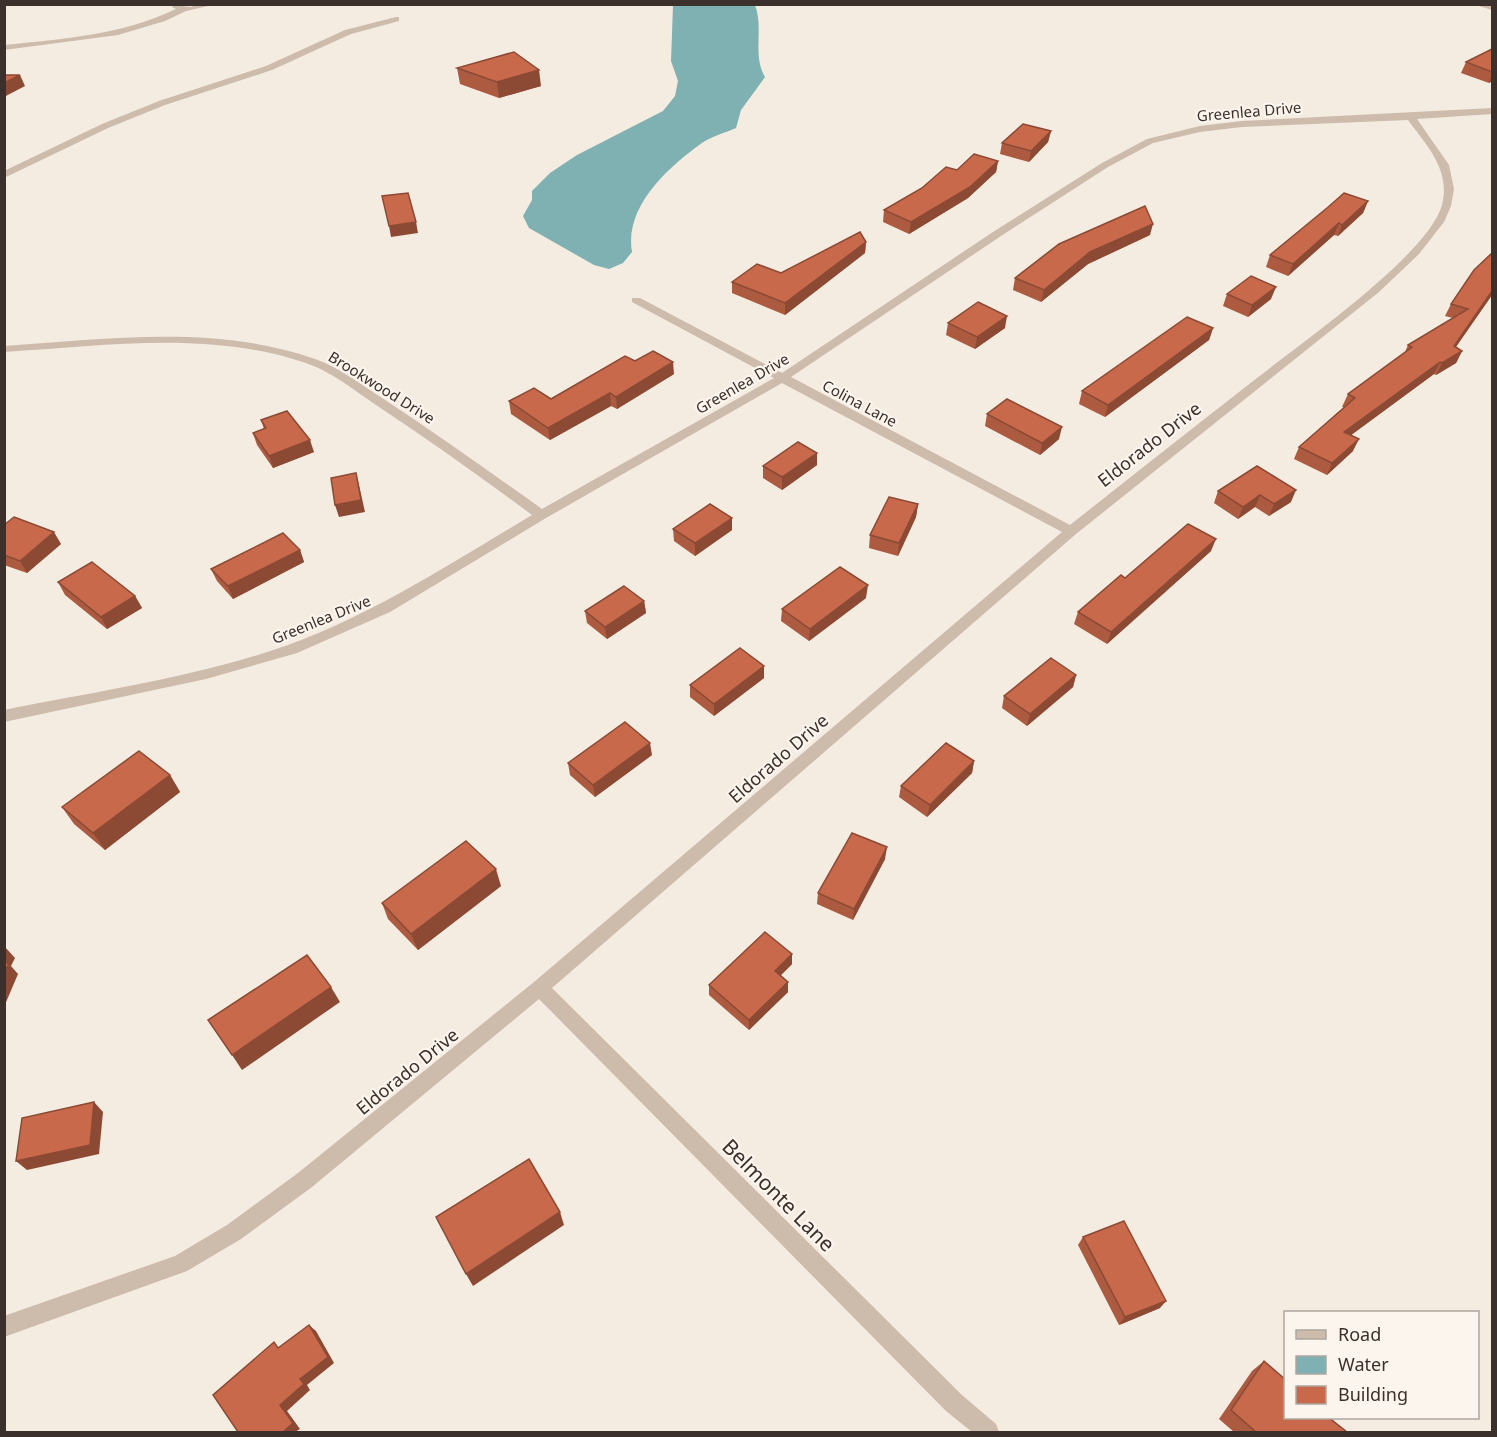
<svg xmlns="http://www.w3.org/2000/svg" width="1497" height="1437" font-family="'Noto Sans',sans-serif">
  <style>
    .water { fill: #7fb0b2 }
    .lines { fill: none; stroke-linecap: round; stroke-linejoin: round }
    .minor { fill: #cdbbac; fill-rule: evenodd }
    .wall { fill: #ac5a40 }
    .shaded-wall { fill: #8c4a34 }
    .building { fill: #c8694b; stroke: #8c4a34; stroke-width: 1.5 }
    .labels { text-anchor: middle; dominant-baseline: central; stroke-width: 4.5; stroke-linejoin: round; paint-order: stroke }
    .far-street-label { font-size: 15px; fill: #3b302b; stroke: #fbf5ee }
    .street-label { font-size: 18px; fill: #3b302b; stroke: #fbf5ee }
    .near-street-label { font-size: 21px; fill: #3b302b; stroke: #fbf5ee }
  </style>
  <rect width="100%" height="100%" fill="#f4ebe1"/>
  <path class="water" d="M673,5h82c9,23 -3,50 10,72l-24,33 -5,18c-11,5 -24,8 -34,15 -34,24 -78,64 -70,109l-9,11 -14,6 -15,-4 -65,-37 -6,-12 9,-16v-9l18,-18 27,-18 86,-44 12,-15 3,-15 -7,-20z"/>
  <g class="lines">
    <g class="minor">
      <path d="M200,4h17l-31,7 -21,10 -47,14 -114,15v-5c59,-6 118,-10 172,-36l-4,-2 1,-2 18,2z"/>
      <polygon points="1478,4 1492,5 1492,10 1479,6"/>
      <polygon points="396,17 399,17 399,21 351,34 272,70 165,105 108,128 4,178 4,171 102,124 159,101 266,66 345,30"/>
      <path d="M1492,108v6l-75,5 32,46 5,24 -3,17 -7,16 -25,32 -40,38 -303,242 -524,454 410,407 34,29 3,8h-27l-26,-21 -407,-412 -227,188 -71,52 -54,32 -183,66v-21l171,-60 52,-31 71,-52 236,-191 528,-450 -280,-149 -236,135 -156,94 -93,41 -91,26 -202,43v-12c94,-19 194,-33 284,-65 87,-32 165,-83 244,-130 -51,-38 -103,-75 -156,-110 -22,-15 -44,-33 -70,-42 -97,-33 -202,-17 -302,-11v-6c104,-7 211,-22 311,13 26,9 48,27 70,41 53,35 105,72 157,109l232,-131 -142,-76v-4h8l142,75 211,-141 109,-69 45,-24 53,-13 42,-5zM1408,120c19,26 43,50 34,85 -14,50 -141,138 -185,173 -63,49 -125,98 -187,147l-279,-148 210,-141 107,-69 45,-24 47,-11 42,-5z"/>
    </g>
  </g>
  <g class="wall">
    <polygon points="1492,49 1492,81 1489,83 1461,73 1466,62"/>
    <polygon points="457,68 541,86 499,98 460,84"/>
    <polygon points="1051,131 1048,142 1029,162 1000,154 1002,143"/>
    <polygon points="998,161 996,172 968,198 909,234 883,222 884,210 957,170"/>
    <polygon points="1368,201 1363,213 1338,236 1334,235 1288,276 1266,267 1270,255"/>
    <polygon points="1150,235 1088,264 1041,302 1013,290 1015,278"/>
    <polygon points="866,242 865,253 785,315 732,293 732,282 781,273"/>
    <polygon points="1227,294 1271,299 1248,317 1223,306"/>
    <polygon points="1492,295 1456,347 1462,351 1456,363 1436,375 1434,374 1351,435 1353,451 1327,475 1294,459 1299,447 1344,407 1342,407 1348,394 1405,352 1408,345 1453,318 1445,316 1451,304"/>
    <polygon points="948,323 1005,328 975,349 946,335"/>
    <polygon points="1213,328 1209,340 1105,417 1079,404 1082,391"/>
    <polygon points="635,361 674,374 617,409 611,406 550,440 511,414 509,401 551,399"/>
    <polygon points="987,414 1059,439 1040,455 985,426"/>
    <polygon points="261,420 314,452 273,468 257,445 253,433 264,429"/>
    <polygon points="817,465 782,490 763,478 763,466"/>
    <polygon points="1257,466 1291,502 1269,516 1255,507 1238,519 1214,503 1218,491"/>
    <polygon points="918,504 916,517 898,556 869,548 870,535"/>
    <polygon points="4,525 61,544 27,573 4,565"/>
    <polygon points="673,529 732,530 695,556 674,541"/>
    <polygon points="300,550 304,562 233,599 217,581 211,569"/>
    <polygon points="1211,551 1107,644 1074,624 1078,612 1125,578"/>
    <polygon points="58,582 135,596 142,608 107,629 65,595"/>
    <polygon points="866,598 809,641 781,621 782,609"/>
    <polygon points="644,601 646,613 607,639 587,623 585,611"/>
    <polygon points="764,666 764,678 714,716 690,697 690,685"/>
    <polygon points="1076,675 1073,687 1027,726 1002,708 1004,696"/>
    <polygon points="652,755 595,797 570,775 568,763"/>
    <polygon points="974,761 972,773 927,817 899,797 901,786"/>
    <polygon points="170,775 180,792 105,850 74,824 62,807"/>
    <polygon points="885,859 853,920 817,904 818,893"/>
    <polygon points="501,886 418,950 388,919 382,903"/>
    <polygon points="792,954 792,964 781,975 788,982 788,992 749,1030 709,995 709,985"/>
    <polygon points="1083,1237 1160,1308 1119,1325 1078,1245"/>
    <polygon points="1264,1361 1347,1432 1234,1432 1219,1419 1252,1371"/>
  </g>
  <g class="shaded-wall">
    <polygon points="539,70 541,86 499,98 497,82"/>
    <polygon points="1492,74 1492,81 1489,83"/>
    <polygon points="20,75 25,86 4,97 4,83"/>
    <polygon points="1051,131 1048,142 1029,162 1031,151"/>
    <polygon points="998,161 996,172 968,198 909,234 911,222"/>
    <polygon points="1368,201 1363,213 1338,236 1342,225"/>
    <polygon points="416,222 418,233 391,237 389,226"/>
    <polygon points="1339,223 1334,235 1288,276 1293,264"/>
    <polygon points="1153,224 1150,235 1088,264 1041,302 1044,290 1090,252"/>
    <polygon points="866,242 865,253 785,315 785,303"/>
    <polygon points="1276,287 1271,299 1248,317 1252,305"/>
    <polygon points="1492,291 1492,295 1448,358 1454,346"/>
    <polygon points="1007,316 1005,328 975,349 977,337"/>
    <polygon points="1213,328 1209,340 1105,417 1108,405"/>
    <polygon points="1462,351 1456,363 1436,375 1442,363"/>
    <polygon points="673,362 674,374 617,409 616,397"/>
    <polygon points="1440,362 1434,374 1339,444 1344,432"/>
    <polygon points="610,393 611,406 550,440 548,428"/>
    <polygon points="1062,427 1059,439 1040,455 1042,443"/>
    <polygon points="1359,439 1353,451 1327,475 1332,463"/>
    <polygon points="310,440 314,452 273,468 269,456"/>
    <polygon points="817,453 817,465 782,490 782,477"/>
    <polygon points="356,473 359,485 365,512 339,517 335,505"/>
    <polygon points="1296,490 1291,502 1269,516 1274,504"/>
    <polygon points="1260,495 1255,507 1238,519 1243,507"/>
    <polygon points="918,504 916,517 898,556 899,543"/>
    <polygon points="732,518 732,530 695,556 695,543"/>
    <polygon points="54,532 61,544 27,573 20,561"/>
    <polygon points="1216,539 1211,551 1107,644 1111,632"/>
    <polygon points="300,550 304,562 233,599 228,586"/>
    <polygon points="868,585 866,598 809,641 810,629"/>
    <polygon points="135,596 142,608 107,629 101,617"/>
    <polygon points="644,601 646,613 607,639 605,627"/>
    <polygon points="764,666 764,678 714,716 714,704"/>
    <polygon points="1076,675 1073,687 1027,726 1030,714"/>
    <polygon points="650,743 652,755 595,797 593,785"/>
    <polygon points="974,761 972,773 927,817 930,805"/>
    <polygon points="170,775 180,792 105,850 93,833"/>
    <polygon points="887,847 885,859 853,920 854,909"/>
    <polygon points="496,869 501,886 418,950 411,934"/>
    <polygon points="5,947 15,958 11,966 18,974 4,1007 4,950"/>
    <polygon points="792,954 792,964 775,981 775,971"/>
    <polygon points="788,982 788,992 749,1030 749,1020"/>
    <polygon points="331,987 340,1002 242,1070 232,1055"/>
    <polygon points="94,1102 103,1112 99,1154 27,1170 16,1161"/>
    <polygon points="560,1212 564,1225 473,1286 466,1274"/>
    <polygon points="1166,1301 1160,1308 1119,1325 1125,1317"/>
    <polygon points="309,1325 316,1331 334,1363 307,1385 310,1390 287,1411 300,1429 295,1432 283,1432 280,1405"/>
  </g>
  <g class="building">
    <polygon points="1492,49 1492,72 1466,62"/>
    <polygon points="514,52 539,70 497,82 457,68"/>
    <polygon points="4,75 20,75 4,83"/>
    <polygon points="1023,124 1051,131 1031,151 1002,143"/>
    <polygon points="974,154 998,161 970,187 911,222 884,210 922,188 946,167 957,170"/>
    <polygon points="408,193 416,222 389,226 382,196"/>
    <polygon points="1344,193 1368,201 1342,225 1339,223 1293,264 1270,255 1327,208"/>
    <polygon points="1145,206 1153,224 1090,252 1044,290 1015,278 1059,244"/>
    <polygon points="860,232 866,242 785,303 732,282 757,264 781,273"/>
    <polygon points="1492,253 1492,291 1454,346 1462,351 1442,363 1440,362 1344,432 1359,439 1332,463 1299,447 1355,398 1348,394 1412,347 1408,345 1468,309 1451,304 1474,270"/>
    <polygon points="1251,276 1276,287 1252,305 1227,294"/>
    <polygon points="978,302 1007,316 977,337 948,323"/>
    <polygon points="1187,317 1213,328 1108,405 1082,391"/>
    <polygon points="653,351 673,362 616,397 610,393 548,428 509,401 534,388 551,399 625,356 635,361"/>
    <polygon points="1007,399 1062,427 1042,443 987,414"/>
    <polygon points="287,411 310,440 269,456 253,433 266,428 261,420"/>
    <polygon points="798,442 817,453 782,477 763,466"/>
    <polygon points="1257,466 1296,490 1274,504 1260,495 1243,507 1218,491"/>
    <polygon points="356,473 361,500 335,505 331,478"/>
    <polygon points="889,497 918,504 899,543 870,535"/>
    <polygon points="710,504 732,518 695,543 673,529"/>
    <polygon points="14,517 54,532 20,561 4,555 4,525"/>
    <polygon points="1188,524 1216,539 1111,632 1078,612 1121,575 1125,578"/>
    <polygon points="283,533 300,550 228,586 211,569"/>
    <polygon points="92,562 135,596 101,617 58,582"/>
    <polygon points="840,567 868,585 810,629 782,609"/>
    <polygon points="624,586 644,601 605,627 585,611"/>
    <polygon points="740,648 764,666 714,704 690,685"/>
    <polygon points="1051,658 1076,675 1030,714 1004,696"/>
    <polygon points="625,722 650,743 593,785 568,763"/>
    <polygon points="946,743 974,761 930,805 901,786"/>
    <polygon points="139,751 170,775 93,833 62,807"/>
    <polygon points="852,833 887,847 854,909 818,893"/>
    <polygon points="466,841 496,869 411,934 382,903"/>
    <polygon points="765,932 792,954 775,971 788,982 749,1020 709,985"/>
    <polygon points="307,955 331,987 232,1055 208,1020"/>
    <polygon points="4,963 9,963 4,973"/>
    <polygon points="94,1102 90,1145 16,1161 22,1118"/>
    <polygon points="529,1159 560,1212 466,1274 436,1217"/>
    <polygon points="1124,1221 1166,1301 1125,1317 1083,1237"/>
    <polygon points="309,1325 328,1357 300,1379 304,1384 280,1405 293,1423 283,1432 238,1432 213,1395 274,1342 278,1348"/>
    <polygon points="1264,1361 1286,1380 1286,1418 1329,1418 1347,1432 1256,1432 1231,1410"/>
  </g>
  <g class="labels">
    <g class="far-street-label">
      <text transform="translate(1249 111) rotate(-5)">Greenlea Drive</text>
      <text transform="translate(742 383) rotate(-30)">Greenlea Drive</text>
      <text transform="translate(382 387) rotate(32)">Brookwood Drive</text>
      <text transform="translate(860 403) rotate(28)">Colina Lane</text>
      <text transform="translate(321 619) rotate(-22)">Greenlea Drive</text>
    </g>
    <g class="street-label">
      <text transform="translate(1149 444) rotate(-38)">Eldorado Drive</text>
      <text transform="translate(778 758) rotate(-41)">Eldorado Drive</text>
      <text transform="translate(407 1071) rotate(-39)">Eldorado Drive</text>
    </g>
    <g class="near-street-label">
      <text transform="translate(779 1195) rotate(45)">Belmonte Lane</text>
    </g>
  </g>
  <rect width="1497" height="1437" fill="none" stroke="#3b302b" stroke-width="12"/>
  <rect x="1284" y="1311" width="195" height="108" fill="#fbf5ee" stroke="#aea6a0" stroke-width="1.5"/>
  <rect x="1296" y="1330" width="30" height="9" fill="#cdbbac" stroke="#aea6a0" stroke-width="1.5"/>
  <text x="1338" y="1341" font-size="18" fill="#3b302b">Road</text>
  <rect x="1296" y="1356" width="30" height="18" fill="#7fb0b2" stroke="#aea6a0" stroke-width="1.5"/>
  <text x="1338" y="1371" font-size="18" fill="#3b302b">Water</text>
  <rect x="1296" y="1386" width="30" height="18" fill="#c8694b" stroke="#aea6a0" stroke-width="1.5"/>
  <text x="1338" y="1401" font-size="18" fill="#3b302b">Building</text>
</svg>
